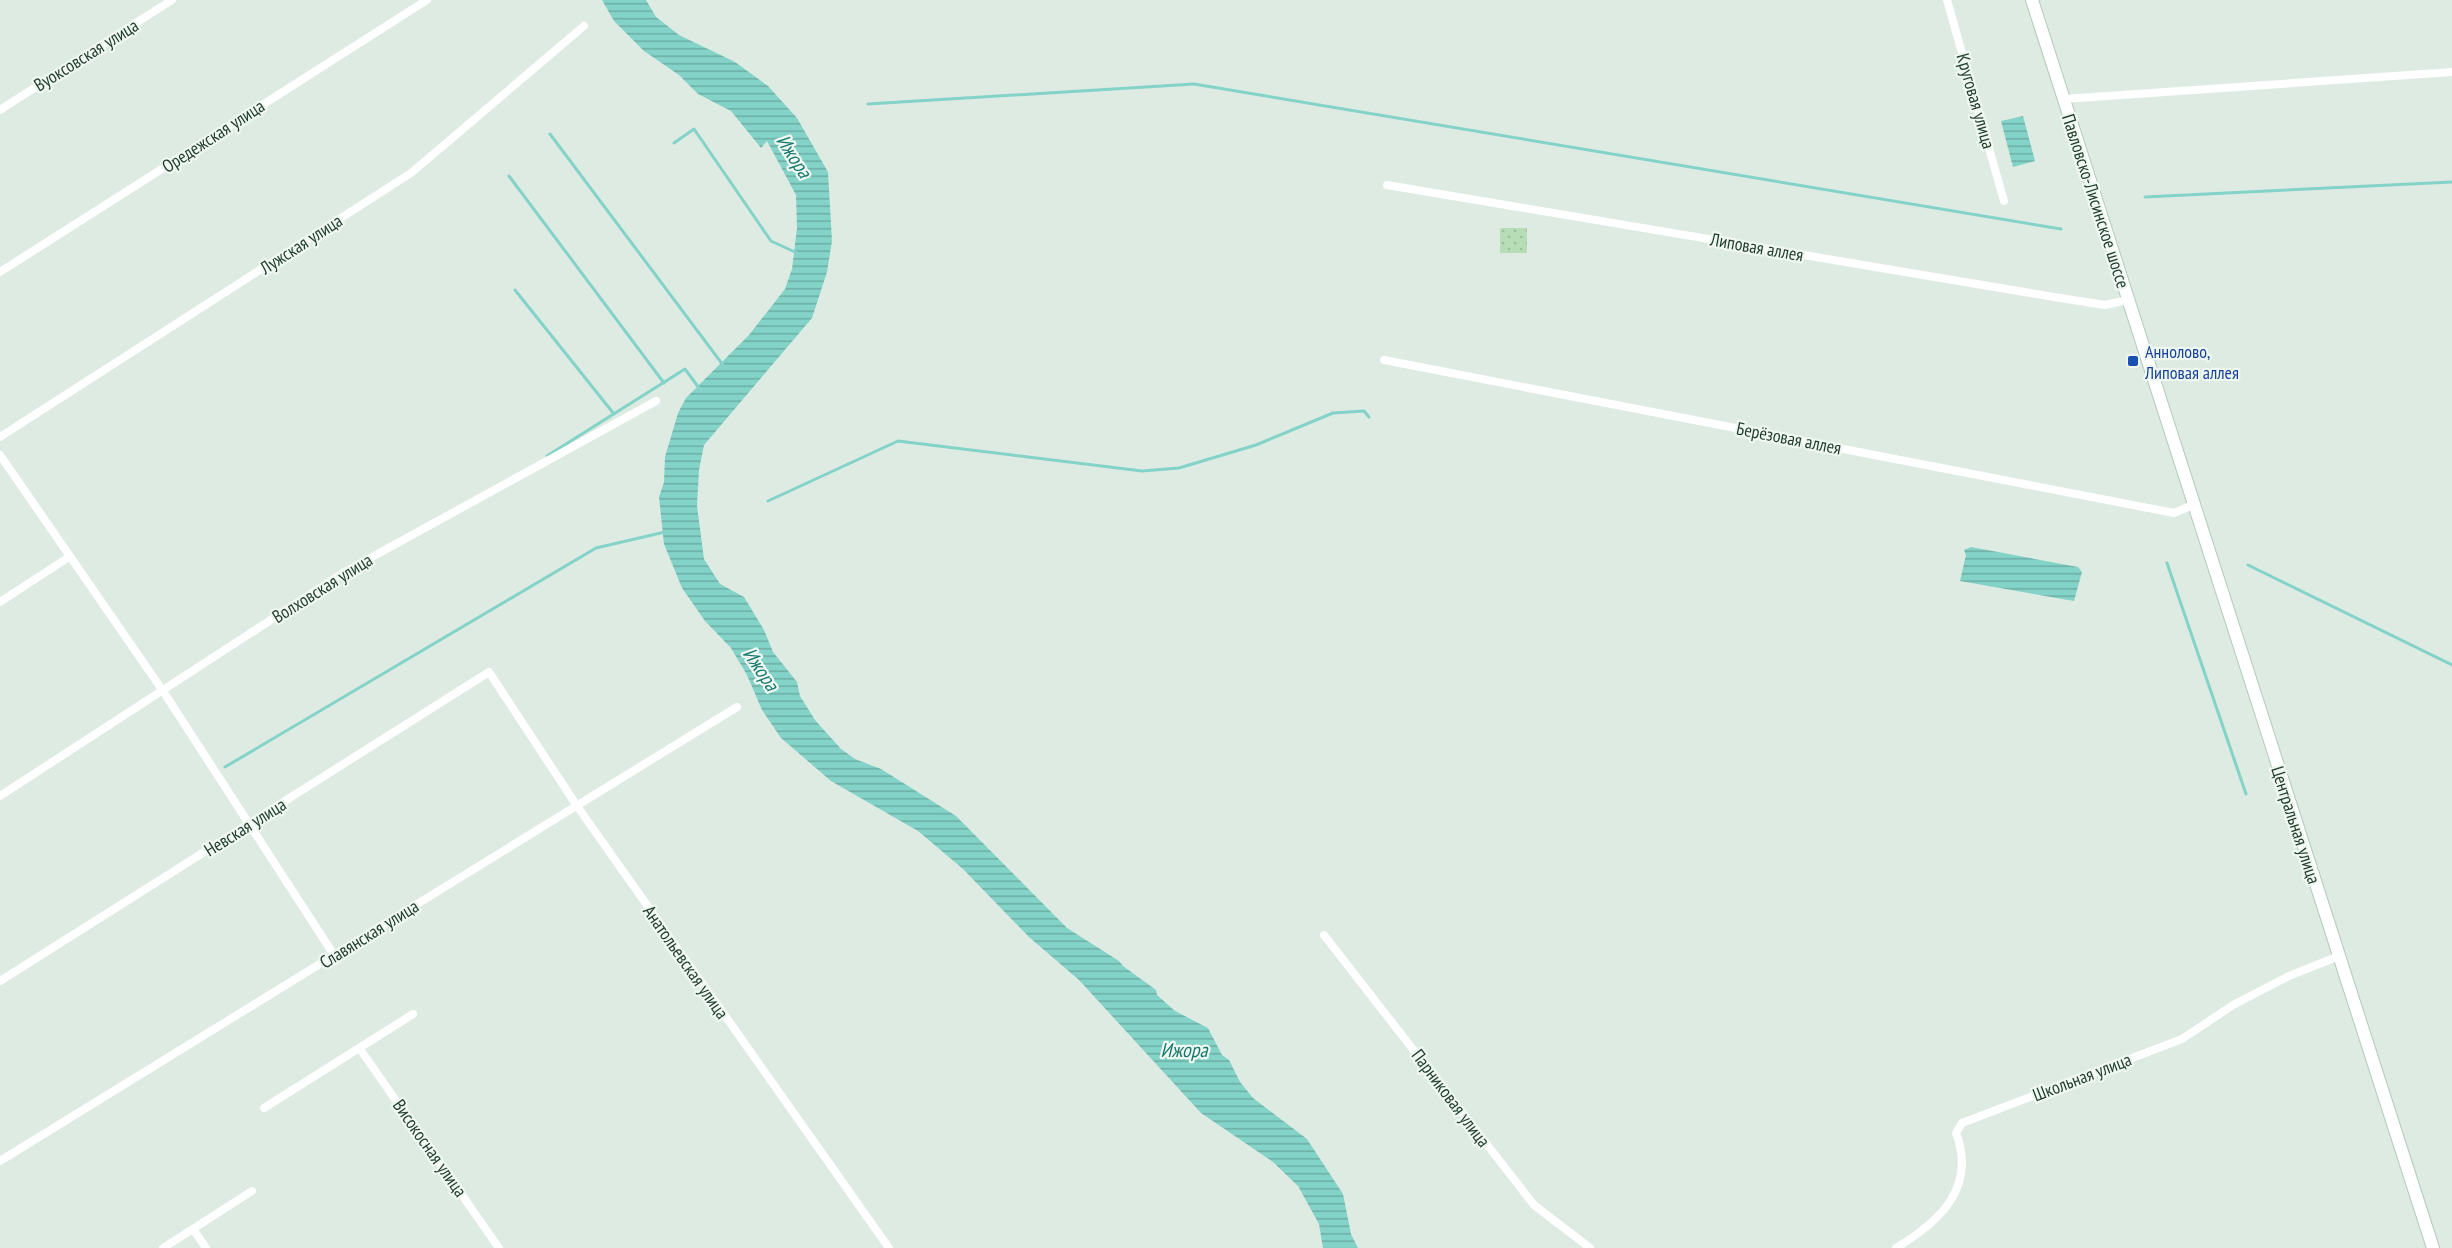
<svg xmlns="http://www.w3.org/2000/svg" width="2452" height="1248" font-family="'PT Sans Narrow',sans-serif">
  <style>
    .grass { fill: url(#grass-dots) }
    .water { fill: url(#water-rules) }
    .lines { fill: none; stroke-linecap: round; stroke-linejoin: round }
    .stream { stroke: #83d3c9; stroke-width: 3 }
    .secondary-casing { stroke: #b1cbba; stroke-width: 14 }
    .minor { stroke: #fff; stroke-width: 8 }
    .secondary { stroke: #fff; stroke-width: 12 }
    .transit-dot { fill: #1a4fb4; stroke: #eff7f1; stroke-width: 2 }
    .labels { text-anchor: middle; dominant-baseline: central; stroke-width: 4.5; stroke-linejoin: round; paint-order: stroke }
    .street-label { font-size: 18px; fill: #1f3b2c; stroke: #eff7f1 }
    .transit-label { font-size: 18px; fill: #164399; stroke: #eff7f1; text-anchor: start }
    .water-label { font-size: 20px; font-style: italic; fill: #17796e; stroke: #eff7f1 }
  </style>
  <defs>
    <pattern id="grass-dots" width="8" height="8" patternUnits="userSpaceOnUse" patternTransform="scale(1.5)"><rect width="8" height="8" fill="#b6ddb6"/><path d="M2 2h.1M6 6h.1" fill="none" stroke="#9cbf9d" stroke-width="1.8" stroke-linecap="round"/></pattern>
    <pattern id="water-rules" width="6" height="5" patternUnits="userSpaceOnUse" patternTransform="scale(1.5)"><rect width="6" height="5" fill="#83d3c9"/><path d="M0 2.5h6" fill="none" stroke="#6baca3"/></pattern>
  </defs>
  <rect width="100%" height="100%" fill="#deebe2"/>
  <rect class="grass" x="1500" y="228" width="27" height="25"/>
  <g class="water">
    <polygon points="602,0 646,0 656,17 679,35 735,62 768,86 797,118 828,172 832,241 827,272 812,318 704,445 699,470 697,506 704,559 720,584 744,597 764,630 773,652 797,682 800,696 815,720 841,749 855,759 881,769 956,816 1067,928 1119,961 1123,966 1156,990 1157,995 1175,1011 1208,1028 1222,1055 1229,1060 1240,1082 1253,1098 1307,1139 1343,1194 1351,1234 1358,1248 1323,1248 1319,1224 1298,1186 1273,1162 1201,1113 1079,980 1029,937 963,869 918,831 831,781 781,738 762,710 747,675 731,648 705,621 682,588 664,544 659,497 664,482 665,457 678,413 686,398 749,335 785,289 792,269 797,228 796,195 767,141 761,148 731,111 698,94 679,75 644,51 614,21"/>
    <polygon points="2023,116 2035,161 2013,167 2001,121"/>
    <polygon points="1971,547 2078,567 2082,572 2074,601 1960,581 1966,555 1964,550"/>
  </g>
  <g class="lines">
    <g class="stream">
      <polyline points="868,104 1194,84 2061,229"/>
      <polyline points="550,134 723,365"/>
      <polyline points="674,143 694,129 771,241 797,253"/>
      <polyline points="509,176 664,383"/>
      <polyline points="2145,197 2452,182"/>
      <polyline points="515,290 614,414"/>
      <polyline points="547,456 685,369 699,388"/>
      <polyline points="768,501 898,441 1142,471 1179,468 1256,445 1333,413 1364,411 1369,417"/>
      <polyline points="2167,563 2246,794"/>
      <polyline points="2248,565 2452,665"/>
      <polyline points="225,767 596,548 665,532"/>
    </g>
    <defs>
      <polyline id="secondary" points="2032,0 2433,1248"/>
    </defs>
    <use href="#secondary" class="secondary-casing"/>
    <g class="minor">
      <polyline points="1947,0 2004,201"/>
      <polyline points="2064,99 2452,72"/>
      <polyline points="0,110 172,0"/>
      <polyline points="1387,185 2054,297 2105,305 2128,300"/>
      <polyline points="0,272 427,0"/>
      <polyline points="1384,360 2174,513 2193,505"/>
      <polyline points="0,437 411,173 584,26"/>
      <polyline points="0,455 163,691 334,955"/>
      <polyline points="0,602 69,557"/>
      <polyline points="0,796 343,573 656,401"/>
      <polyline points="1324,935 1534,1205 1590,1248"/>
      <polyline points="0,981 489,672 577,806 889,1248"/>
      <polyline points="360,1049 499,1248"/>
      <polyline points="264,1108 413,1014"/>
      <polyline points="0,1161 737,707"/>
      <polyline points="193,1229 206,1248"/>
      <polyline points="163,1248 252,1191"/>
      <path d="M1896,1248c43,-26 81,-60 60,-115l6,-10 220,-84 51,-34 56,-29 50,-20"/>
    </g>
    <use href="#secondary" class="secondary"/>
  </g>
  <rect class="transit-dot" x="2127" y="355" width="12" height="12" rx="3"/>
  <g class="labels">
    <g class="street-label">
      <text transform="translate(86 55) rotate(-32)">Вуоксовская улица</text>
      <text transform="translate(1976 101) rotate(74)">Круговая улица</text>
      <text transform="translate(213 136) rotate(-33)">Оредежская улица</text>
      <text transform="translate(2096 201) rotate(72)">Павловско-Лисинское шоссе</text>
      <text transform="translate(301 244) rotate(-33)">Лужская улица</text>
      <text transform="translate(1757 247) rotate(10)">Липовая аллея</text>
      <text transform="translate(1789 438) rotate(11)">Берёзовая аллея</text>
      <text transform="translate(322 588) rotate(-32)">Волховская улица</text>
      <text transform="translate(2296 825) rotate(72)">Центральная улица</text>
      <text transform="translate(245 827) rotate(-32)">Невская улица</text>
      <text transform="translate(369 934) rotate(-32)">Славянская улица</text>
      <text transform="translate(686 962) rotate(55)">Анатольевская улица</text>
      <text transform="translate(2082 1077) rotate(-21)">Школьная улица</text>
      <text transform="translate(1451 1098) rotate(53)">Парниковая улица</text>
      <text transform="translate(430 1148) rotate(55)">Високосная улица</text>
    </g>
    <g class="transit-label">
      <text x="2145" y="351">Аннолово,<tspan x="2145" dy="21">Липовая аллея</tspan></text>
    </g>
    <g class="water-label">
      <text transform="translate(794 156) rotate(57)">Ижора</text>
      <text transform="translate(761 669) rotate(56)">Ижора</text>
      <text x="1184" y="1050">Ижора</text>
    </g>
  </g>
</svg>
